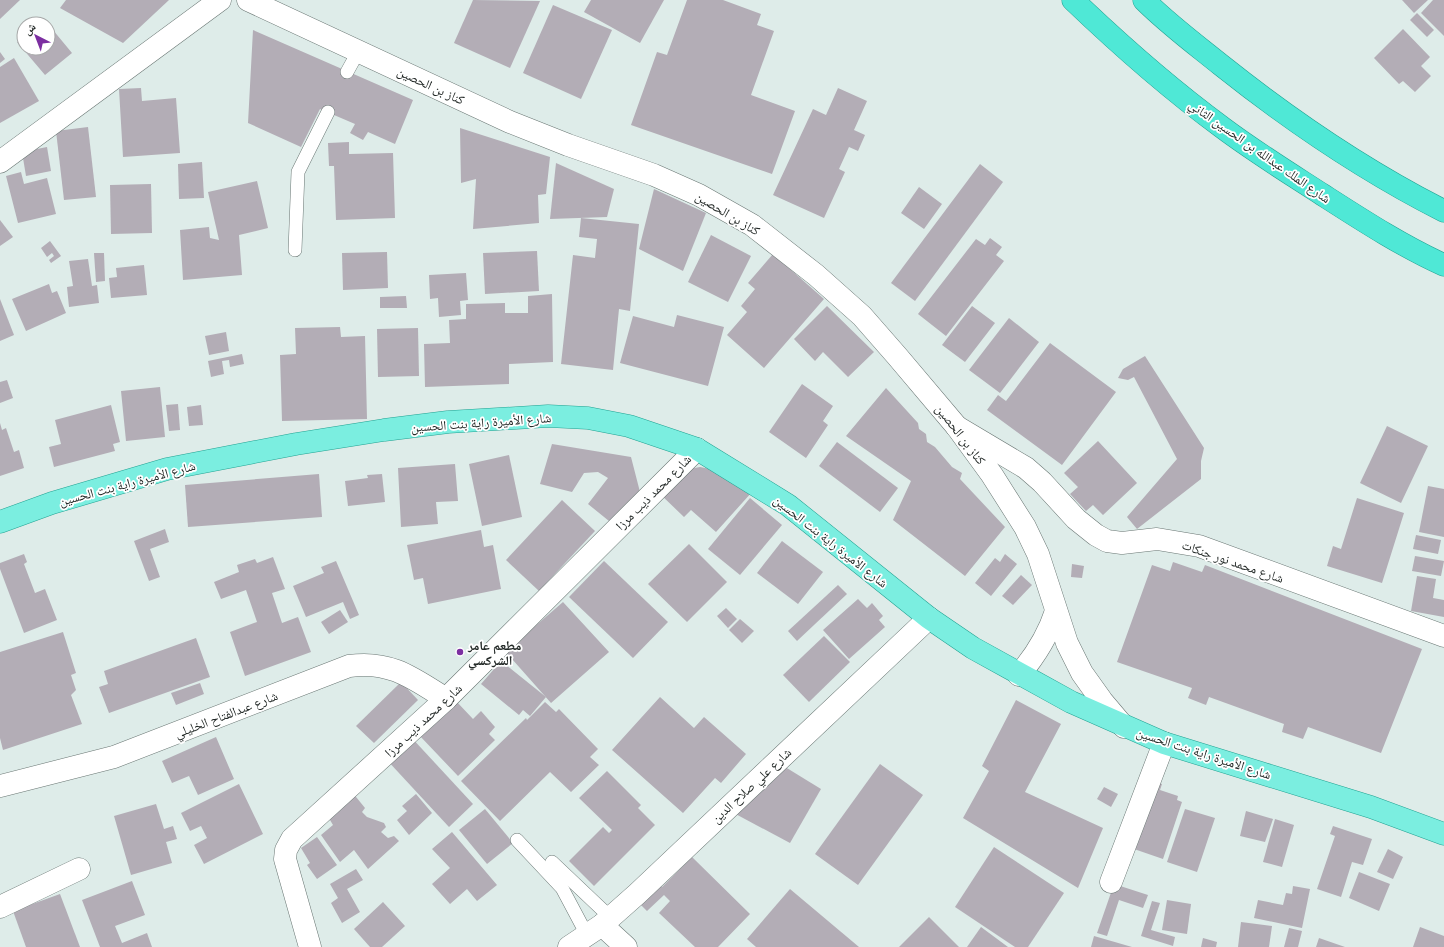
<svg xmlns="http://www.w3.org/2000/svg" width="1444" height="947" font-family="'Golos Text','Noto Naskh Arabic',sans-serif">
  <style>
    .building { fill: #b3adb6 }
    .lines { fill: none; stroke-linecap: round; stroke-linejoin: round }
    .service-casing { stroke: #697673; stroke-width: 14 }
    .minor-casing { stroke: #697673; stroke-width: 23 }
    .tertiary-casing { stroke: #697673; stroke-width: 23 }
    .primary-casing { stroke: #23a292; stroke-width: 23 }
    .trunk-casing { stroke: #23a292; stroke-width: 23 }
    .service { stroke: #fff; stroke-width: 13 }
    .minor { stroke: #fff; stroke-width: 22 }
    .tertiary { stroke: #fff; stroke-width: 22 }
    .primary { stroke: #7beee0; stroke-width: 22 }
    .trunk { stroke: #4fe8d6; stroke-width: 22 }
    .poi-dot { fill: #7c2fa1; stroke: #fff; stroke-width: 1.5 }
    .labels { text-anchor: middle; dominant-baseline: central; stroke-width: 3.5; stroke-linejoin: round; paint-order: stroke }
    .street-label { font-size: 13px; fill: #232927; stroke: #fff }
    .poi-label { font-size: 13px; font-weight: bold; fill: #232927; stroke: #fff; text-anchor: start }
  </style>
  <rect width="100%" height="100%" fill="#deece9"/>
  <g class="building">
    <polygon points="0,0 20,0 0,19"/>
    <polygon points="66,0 169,0 123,43 60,8"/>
    <polygon points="473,0 540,1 510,68 454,43"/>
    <polygon points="591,0 664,0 640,43 584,12"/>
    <polygon points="687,0 723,0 761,14 757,25 774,31 751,95 795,111 772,174 631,125 657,52 667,55"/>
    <polygon points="1402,0 1428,0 1414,13"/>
    <polygon points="1433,0 1444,0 1444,36 1421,13"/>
    <polygon points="553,5 612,30 581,99 523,73"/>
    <polygon points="1417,13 1434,30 1427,37 1410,20"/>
    <polygon points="48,24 72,53 45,75 17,42 24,37 24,48 48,48"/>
    <polygon points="1403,29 1430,57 1421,66 1431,76 1415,92 1403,81 1399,84 1374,58"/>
    <polygon points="253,30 413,100 395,144 368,132 363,140 350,133 355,124 320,109 301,147 248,123"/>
    <polygon points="0,52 5,59 0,63"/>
    <polygon points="14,58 39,101 0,123 0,67"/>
    <polygon points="141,88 142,101 176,98 180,153 123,157 119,89"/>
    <polygon points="838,88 867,101 854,130 865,135 858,151 849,147 839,169 845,172 824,218 773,195 813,109 826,115"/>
    <polygon points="88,127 96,197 64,200 56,131"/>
    <polygon points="460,128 550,157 546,194 538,195 539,223 473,229 476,179 461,183"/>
    <polygon points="349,142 349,154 393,153 395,218 336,220 334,166 329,166 328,143"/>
    <polygon points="47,147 51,171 26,176 22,152"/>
    <polygon points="202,162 204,198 179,199 178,164"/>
    <polygon points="556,163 614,189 607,217 550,219"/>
    <polygon points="980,164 1003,182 915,301 891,283"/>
    <polygon points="21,172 24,184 47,178 56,214 18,223 6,176"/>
    <polygon points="257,181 268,228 239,235 242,275 183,280 180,230 209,227 210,238 219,240 208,192"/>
    <polygon points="151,184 152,233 111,234 110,185"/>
    <polygon points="919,187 942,204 924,229 901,213"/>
    <polygon points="654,189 706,213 683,271 639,249"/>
    <polygon points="581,218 639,224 630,311 619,309 613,370 561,364 573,255 595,258 597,239 579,237"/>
    <polygon points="0,220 13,237 0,246"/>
    <polygon points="711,235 751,256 728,302 688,282"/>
    <polygon points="990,238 1002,247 996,255 1004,261 946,336 918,314 976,239 985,245"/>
    <polygon points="50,241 61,256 51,263 49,260 54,256 52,253 47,257 41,248"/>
    <polygon points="537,251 539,291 485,294 483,253"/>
    <polygon points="387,252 388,288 343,290 342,253"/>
    <polygon points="94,253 104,253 105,281 96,282"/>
    <polygon points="773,254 824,299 764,368 727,335 747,312 741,306 755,289 748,283"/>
    <polygon points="88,259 92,286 97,285 99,303 69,307 67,287 73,286 69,261"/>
    <polygon points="144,265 147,295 111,298 109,278 117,277 116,268"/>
    <polygon points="466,273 468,300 460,301 461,315 439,317 438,298 430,299 429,275"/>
    <polygon points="49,284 52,293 57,291 66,313 26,331 12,299"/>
    <polygon points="552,294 553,362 509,364 509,384 425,387 424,344 450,343 449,320 466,319 466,304 505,303 505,313 528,313 528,296"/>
    <polygon points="406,296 407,308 380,308 380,297"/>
    <polygon points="0,299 14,335 0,341"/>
    <polygon points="827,306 874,352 848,377 823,352 815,361 794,339"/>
    <polygon points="972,306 995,323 965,362 942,345"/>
    <polygon points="677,315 724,327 708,386 620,363 633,316 674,327"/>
    <polygon points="1009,318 1039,342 1000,393 969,370"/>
    <polygon points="340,327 341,337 365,336 367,419 282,421 280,355 296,354 295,328"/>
    <polygon points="418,328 419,376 378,377 377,329"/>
    <polygon points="226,332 229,351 209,355 205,336"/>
    <polygon points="1050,343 1116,392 1062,465 987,410 998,395 1006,401"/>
    <polygon points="242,354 244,364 230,367 229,360 222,361 224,374 211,377 208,361"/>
    <polygon points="1145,356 1204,448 1201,461 1201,479 1137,529 1127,517 1177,459 1134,377 1128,380 1118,378 1123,369"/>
    <polygon points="7,380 13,398 0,403 0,382"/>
    <polygon points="802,384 833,406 823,421 828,425 806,458 769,432"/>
    <polygon points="160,387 165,437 126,441 121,391"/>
    <polygon points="886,388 918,423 919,429 926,434 927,442 935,447 952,467 962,473 960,479 1005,527 965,576 893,520 911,481 846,436"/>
    <polygon points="178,404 180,430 169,431 166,405"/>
    <polygon points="111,405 120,442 113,444 115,451 54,467 49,447 61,444 55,420"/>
    <polygon points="201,405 203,425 189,426 187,407"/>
    <polygon points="0,423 2,430 6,428 14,452 19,450 24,468 0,476"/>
    <polygon points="1387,426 1428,446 1401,503 1360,483"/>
    <polygon points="1098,441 1137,483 1103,515 1093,505 1086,511 1070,494 1078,487 1064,473"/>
    <polygon points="837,442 898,488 880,512 819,466"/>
    <polygon points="552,444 631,457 640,492 609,521 588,504 608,478 598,472 584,473 572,492 540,484"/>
    <polygon points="509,455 522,517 482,526 469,464"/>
    <polygon points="455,464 458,501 436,502 438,524 401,527 398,468"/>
    <polygon points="700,467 720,471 752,492 716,532 691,510 684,517 658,492 684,470"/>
    <polygon points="319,474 322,517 188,527 185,485"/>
    <polygon points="382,474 385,502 348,506 345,481 368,478 367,475"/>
    <polygon points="1428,486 1444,489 1444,537 1419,532"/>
    <polygon points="750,498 782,525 740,575 708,549"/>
    <polygon points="1357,498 1404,513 1382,583 1327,566 1333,546 1341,549"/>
    <polygon points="562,500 595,531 539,591 506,560"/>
    <polygon points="165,529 169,542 150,549 160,577 149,581 134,541"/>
    <polygon points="481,530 484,547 493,545 501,589 428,604 423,578 414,580 407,545"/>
    <polygon points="1416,535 1441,540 1438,554 1413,549"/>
    <polygon points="782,541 823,572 798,604 757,573"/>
    <polygon points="689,544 727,582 687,622 648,584"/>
    <polygon points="24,554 27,562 24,564 35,593 45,589 57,620 24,633 0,569 0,563"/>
    <polygon points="1005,554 1017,564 991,596 975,583 995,558 1000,562"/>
    <polygon points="1415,556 1444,561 1441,576 1412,571"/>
    <polygon points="273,557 285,589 272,593 282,623 298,617 311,652 245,676 230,632 257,622 246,590 221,599 214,582 239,572 237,565 255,559 257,563"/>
    <polygon points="336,561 359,615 350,619 343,602 306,617 293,586 324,573 321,567"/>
    <polygon points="604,561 668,622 633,658 569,597"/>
    <polygon points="1173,562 1202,572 1205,565 1422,649 1381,753 1308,727 1303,739 1282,732 1284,724 1209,697 1206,705 1188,698 1192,688 1117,662 1152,565 1170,571"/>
    <polygon points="1072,564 1084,566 1082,578 1071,577"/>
    <polygon points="1021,575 1032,585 1013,605 1002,596"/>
    <polygon points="1417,576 1436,579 1433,598 1444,600 1444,617 1411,611"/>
    <polygon points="838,585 847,594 797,641 788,631"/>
    <polygon points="858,599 867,608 872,603 883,616 879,620 885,627 849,659 823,630"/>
    <polygon points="563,602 609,652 551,703 504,650 528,623 533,628"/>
    <polygon points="726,608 737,619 728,628 717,616"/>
    <polygon points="340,610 348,622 329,634 321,622"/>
    <polygon points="740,619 754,631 742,643 729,630"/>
    <polygon points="63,632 76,673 71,675 76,690 71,695 82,724 3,750 0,738 0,652"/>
    <polygon points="824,636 850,662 809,702 783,675"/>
    <polygon points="196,638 210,677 109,713 99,687 108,684 104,671"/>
    <polygon points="501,661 546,697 530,716 523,710 519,715 481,684"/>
    <polygon points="401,682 418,700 374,743 356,726"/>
    <polygon points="200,683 204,694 176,705 171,693"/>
    <polygon points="660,697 694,728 704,717 746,754 721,783 715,778 683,813 612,750"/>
    <polygon points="1016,700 1061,724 1025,792 1103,828 1078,888 963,818 989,771 982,766"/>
    <polygon points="456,701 473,719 481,711 495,727 489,734 495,740 458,776 419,735"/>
    <polygon points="545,702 556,712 559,709 598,749 590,757 599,765 571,792 550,772 500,821 461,781 526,718 527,720"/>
    <polygon points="410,736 473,804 449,827 386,759"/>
    <polygon points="216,737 234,779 198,795 189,776 172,783 162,761"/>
    <polygon points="777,762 821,789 790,843 730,811"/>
    <polygon points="880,764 923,795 858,885 815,854"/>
    <polygon points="607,771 641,805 638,808 655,825 594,886 569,861 603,827 609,833 612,830 579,798"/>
    <polygon points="1156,782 1162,784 1160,790 1178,796 1177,800 1182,802 1163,859 1134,849"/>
    <polygon points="239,784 263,834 204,864 194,845 207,838 201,826 190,831 181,813"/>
    <polygon points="1104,787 1118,794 1111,807 1097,799"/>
    <polygon points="352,792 365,808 362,812 367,817 384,823 386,827 381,832 388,838 394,836 399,841 368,869 354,850 340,862 321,835 333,825 327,815"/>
    <polygon points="416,794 432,813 409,835 397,820 407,811 402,806"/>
    <polygon points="156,804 164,829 173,826 177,839 166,842 172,863 131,875 114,816"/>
    <polygon points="485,809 513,843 487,864 459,830"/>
    <polygon points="1185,809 1215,818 1197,872 1167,862"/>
    <polygon points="1246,811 1273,819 1265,842 1240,836"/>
    <polygon points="1275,819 1294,825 1282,867 1263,862"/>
    <polygon points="1333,826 1372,839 1363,865 1352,862 1341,897 1317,889 1335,836 1330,834"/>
    <polygon points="452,832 497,885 477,901 467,889 450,904 432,884 450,868 432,849"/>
    <polygon points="317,837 337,865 317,879 307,865 310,863 301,848"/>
    <polygon points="994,847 1064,893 1028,947 1015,947 955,907"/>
    <polygon points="1388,849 1403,857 1393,879 1377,872"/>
    <polygon points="692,857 750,914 718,947 695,947 659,913 670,901 664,895 647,911 638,902 657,883 662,887"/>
    <polygon points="356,869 363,880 347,889 360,912 342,923 331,903 338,898 330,884"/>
    <polygon points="1359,872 1390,884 1379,911 1349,898"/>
    <polygon points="132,881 145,915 115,926 122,943 147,933 152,947 100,947 82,900"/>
    <polygon points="1114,884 1148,895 1143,908 1119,900 1107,936 1097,933"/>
    <polygon points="1293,886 1310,889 1302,928 1254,918 1258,900 1283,905 1286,893 1292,894"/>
    <polygon points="790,889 859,947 756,947 747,939"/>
    <polygon points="60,894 80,947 26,947 13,911"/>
    <polygon points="1167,900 1191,904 1187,934 1162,930"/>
    <polygon points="1152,901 1160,903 1151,930 1175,937 1173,946 1141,936"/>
    <polygon points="383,902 405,926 382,947 370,947 354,929"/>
    <polygon points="929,917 959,947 899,947"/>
    <polygon points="1241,922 1272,926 1269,947 1238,947"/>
    <polygon points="981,927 1008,947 967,947"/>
    <polygon points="1420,927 1444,936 1444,947 1413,947"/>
    <polygon points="1289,928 1302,931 1298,947 1284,947"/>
    <polygon points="1094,936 1132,947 1091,947"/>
    <polygon points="1203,938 1217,942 1216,947 1201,947"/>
    <polygon points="1319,938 1345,947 1316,947"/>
  </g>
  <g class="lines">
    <defs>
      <g id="service">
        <polyline points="347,72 358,52"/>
        <polyline points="295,250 298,172 328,112"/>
        <polyline points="517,840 562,888 587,935"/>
        <polyline points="552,862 610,917"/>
      </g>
      <g id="minor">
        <polyline points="0,162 220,0"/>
        <polyline points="957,427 1026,468 1042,482 1076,519 1096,535 1107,541 1122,543 1157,539 1199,546 1444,636"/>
        <path d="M0,786l114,-29 235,-91c41,-6 64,12 97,33"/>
        <polyline points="1111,882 1164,743"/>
        <polyline points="0,907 79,869"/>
        <polyline points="602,925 626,947"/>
        <polyline points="310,947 285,859 286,850 292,839 446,699 697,449"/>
        <polyline points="569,947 602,925 637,894 929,618"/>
      </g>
      <g id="tertiary">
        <polyline points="248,0 510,122 568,145 654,175 699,195 752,225 816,275 862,316 897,356 957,427 992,475 1025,527 1038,554 1067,643 1082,673 1102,701 1124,727"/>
        <path d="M1019,675c17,-20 29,-39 37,-64"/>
      </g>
      <polyline id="primary" points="0,522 52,503 167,469 296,444 384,430 448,422 548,416 588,418 629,426 697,449 788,505 929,618 973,648 1071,702 1164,743 1371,807 1444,834"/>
      <g id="trunk">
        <path d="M1073,0c47,45 97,89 150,128 32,24 66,45 100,67 39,25 79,51 121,70"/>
        <path d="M1144,0c24,24 51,44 77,65 69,55 144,106 223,146"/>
      </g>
    </defs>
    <use href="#service" class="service-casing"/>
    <use href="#minor" class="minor-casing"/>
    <use href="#tertiary" class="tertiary-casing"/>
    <use href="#primary" class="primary-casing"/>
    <use href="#trunk" class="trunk-casing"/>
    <use href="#service" class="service"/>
    <use href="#minor" class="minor"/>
    <use href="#tertiary" class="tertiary"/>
    <use href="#primary" class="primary"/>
    <use href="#trunk" class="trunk"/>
  </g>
  <circle class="poi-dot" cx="460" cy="652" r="4"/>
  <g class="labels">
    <g class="street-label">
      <text transform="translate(431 85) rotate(25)">كناز بن الحصين</text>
      <text transform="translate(1260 151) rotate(35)">شارع الملك عبدالله بن الحسين الثاني</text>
      <text transform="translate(728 213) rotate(31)">كناز بن الحصين</text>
      <text transform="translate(481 422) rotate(-4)">شارع الأميرة راية بنت الحسين</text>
      <text transform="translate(961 434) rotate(52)">كناز بن الحصين</text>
      <text transform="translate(127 483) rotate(-15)">شارع الأميرة راية بنت الحسين</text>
      <text transform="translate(653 492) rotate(-45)">شارع محمد ذيب مرزا</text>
      <text transform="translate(831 541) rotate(38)">شارع الأميرة راية بنت الحسين</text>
      <text transform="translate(1233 561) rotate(19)">شارع محمد نور جنكات</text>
      <text transform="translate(226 714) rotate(-21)">شارع عبدالفتاح الخليلي</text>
      <text transform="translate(423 720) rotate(-43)">شارع محمد ذيب مرزا</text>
      <text transform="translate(1204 753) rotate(18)">شارع الأميرة راية بنت الحسين</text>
      <text transform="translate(751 785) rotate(-43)">شارع علي صلاح الدين</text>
    </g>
    <g class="poi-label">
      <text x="468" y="645">مطعم عامر<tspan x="468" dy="15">الشركسي</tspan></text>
    </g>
  </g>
  <g transform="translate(36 36) rotate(318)"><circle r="19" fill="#ffffff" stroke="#a7a9a9"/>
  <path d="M0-3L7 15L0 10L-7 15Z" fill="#7c2fa1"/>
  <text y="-6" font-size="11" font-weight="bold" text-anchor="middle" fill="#232927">ش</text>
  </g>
</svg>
